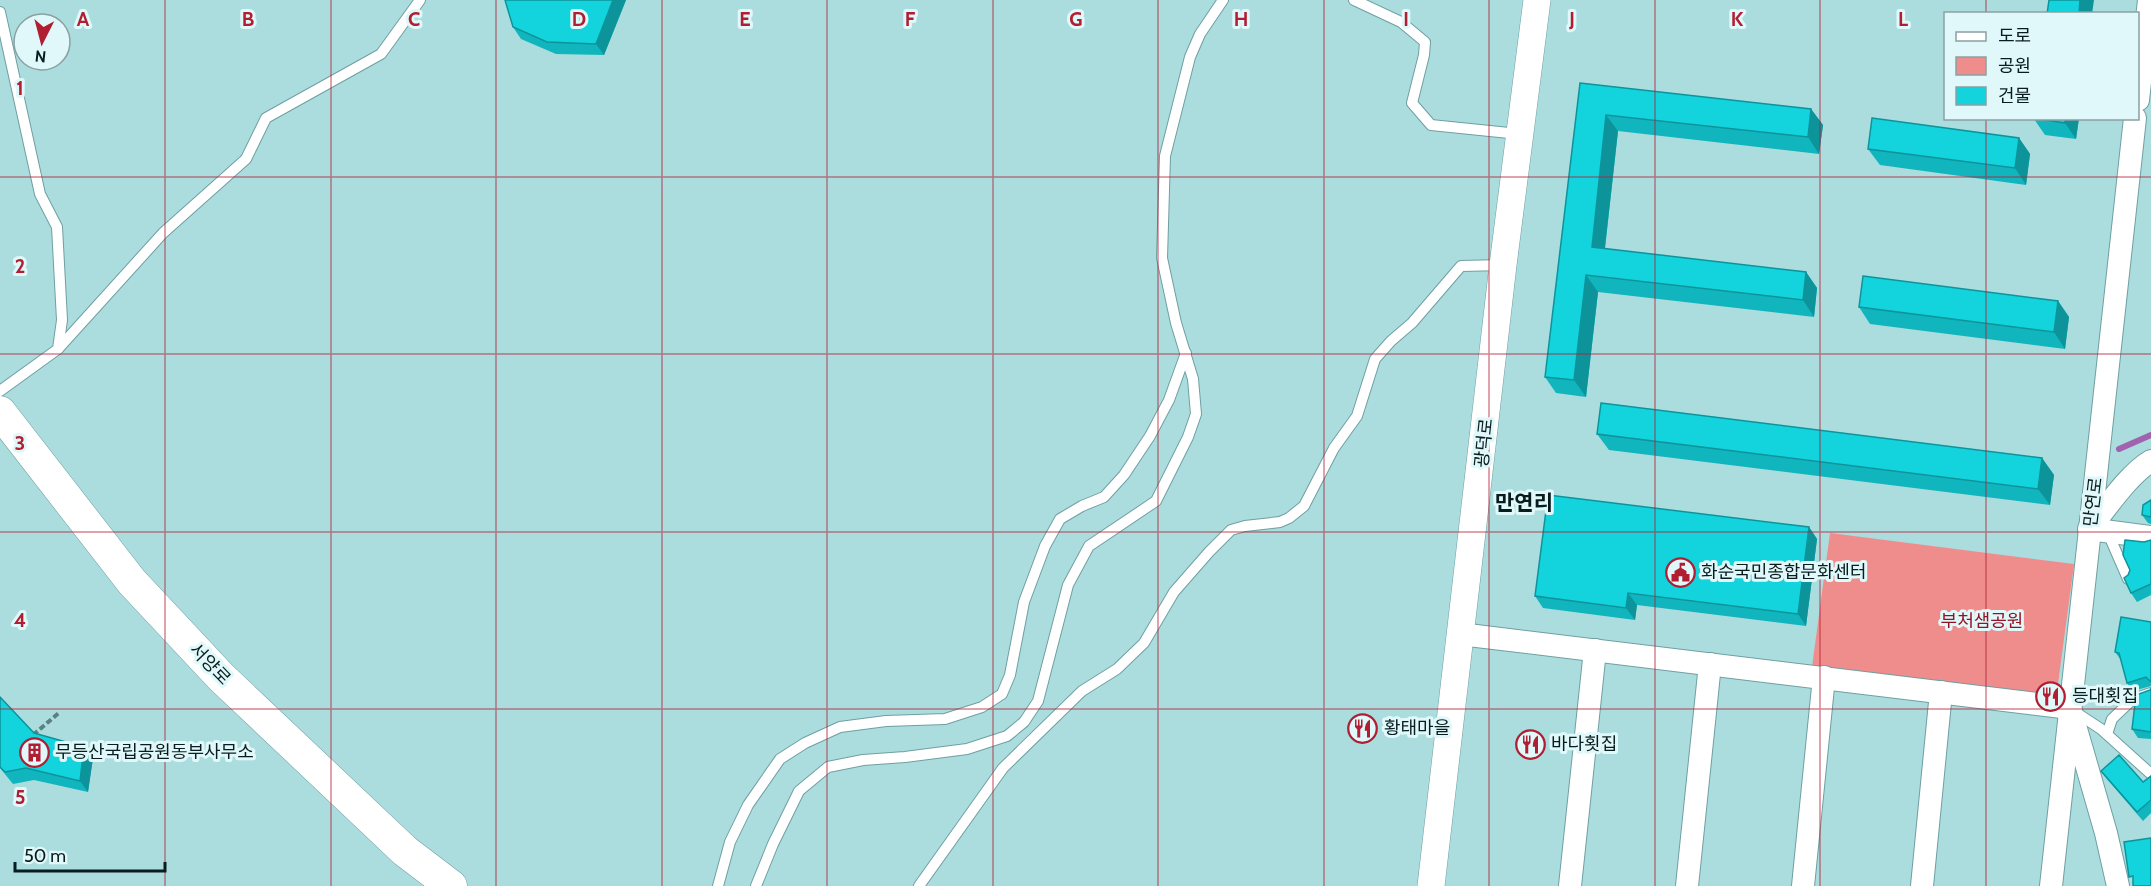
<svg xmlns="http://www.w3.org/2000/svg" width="2151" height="886" font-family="Cabin,'Noto Sans KR',sans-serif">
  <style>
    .green { fill: #ee8d8c }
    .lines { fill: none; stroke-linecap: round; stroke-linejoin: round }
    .stream { stroke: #a162ae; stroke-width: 6 }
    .service-casing { stroke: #6f9fa1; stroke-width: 12 }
    .minor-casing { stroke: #6f9fa1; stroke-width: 24 }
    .tertiary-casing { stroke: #6f9fa1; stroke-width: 28 }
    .secondary-casing { stroke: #6f9fa1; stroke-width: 33 }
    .path { stroke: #5c7f81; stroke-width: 4; stroke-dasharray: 6 3; stroke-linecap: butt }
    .service { stroke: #fff; stroke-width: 10 }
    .minor { stroke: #fff; stroke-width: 22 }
    .tertiary { stroke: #fff; stroke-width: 27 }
    .secondary { stroke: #fff; stroke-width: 32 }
    .wall { fill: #10b5be }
    .shaded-wall { fill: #0d949b }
    .building { fill: #13d3dd; stroke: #0d949b; stroke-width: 1.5 }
    .grid { fill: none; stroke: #b11e32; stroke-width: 1.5; stroke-opacity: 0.55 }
    .labels { text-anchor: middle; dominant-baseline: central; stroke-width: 6; stroke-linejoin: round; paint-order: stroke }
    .street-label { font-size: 18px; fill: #091d1e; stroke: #e0f8fa }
    .poi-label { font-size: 18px; fill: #091d1e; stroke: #e0f8fa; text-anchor: start }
    .park-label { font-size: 18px; fill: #951226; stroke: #e0f8fa }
    .quarter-label { font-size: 21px; font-weight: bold; fill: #091d1e; stroke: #e0f8fa }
    .grid-label { font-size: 20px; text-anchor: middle; font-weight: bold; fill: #b11e32; stroke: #e0f8fa; stroke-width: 6; stroke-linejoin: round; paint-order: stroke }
  </style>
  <rect width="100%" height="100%" fill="#abdddf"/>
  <polygon class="green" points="1830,533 2074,564 2058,684 2053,690 2036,698 1812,667"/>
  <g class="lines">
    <polyline class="stream" points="2119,449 2151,435"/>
    <defs>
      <g id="service">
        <polyline points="1354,0 1401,22 1425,42 1424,55 1412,103 1431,125 1519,134"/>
        <polyline points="0,12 40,194 57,227 62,320 58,349 0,391"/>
        <polyline points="58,349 163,233 246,159 266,118 381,54 420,0"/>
        <polyline points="2107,531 2128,579"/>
        <polyline points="2072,710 2101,729 2151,774"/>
        <polyline points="2107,734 2112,719 2133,699 2151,693"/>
        <polyline points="718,886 730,842 748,805 780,759 805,743 840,727 886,721 945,719 982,707 1002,694 1010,675 1024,602 1045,546 1060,519 1082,506 1104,497 1124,475 1150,436 1169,400 1186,353"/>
        <polyline points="756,886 773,844 799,791 828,767 863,760 905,757 967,749 1007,736 1024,722 1038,701 1068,585 1089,546 1156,501 1188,437 1196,414 1193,379 1176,323 1162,258 1165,156 1190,57 1200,34 1223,0"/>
        <polyline points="919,886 1003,768 1082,691 1117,669 1144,643 1174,592 1209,552 1231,530 1245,526 1280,522 1289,518 1304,506 1334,448 1357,416 1375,359 1391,341 1412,323 1461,266 1503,265"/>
      </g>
      <g id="minor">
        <polyline points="2138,100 2149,0"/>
        <path d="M2090,528c17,-21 39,-54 61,-67"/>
        <polyline points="2089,529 2151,537"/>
        <polyline points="1460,634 2070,708 2106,833 2118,886"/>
        <polyline points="1570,886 1595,650"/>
        <polyline points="1687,886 1710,664"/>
        <polyline points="1803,886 1824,677"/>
        <polyline points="1922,886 1941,692"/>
        <polyline points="2051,886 2135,118"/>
      </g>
      <polyline id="tertiary" points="1431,886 1503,265 1537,0"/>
      <polyline id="secondary" points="0,412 132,582 221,677 405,851 451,886"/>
    </defs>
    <use href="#service" class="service-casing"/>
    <use href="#minor" class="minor-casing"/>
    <use href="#tertiary" class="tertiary-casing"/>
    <use href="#secondary" class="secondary-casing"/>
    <polyline class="path" points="33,735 60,712"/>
    <use href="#service" class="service"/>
    <use href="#minor" class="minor"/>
    <use href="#tertiary" class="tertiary"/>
    <use href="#secondary" class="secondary"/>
  </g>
  <g class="wall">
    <polygon points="626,0 604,55 556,54 521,39 513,27"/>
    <polygon points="1580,83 1811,109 1823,125 1819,154 1618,131 1605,249 1806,272 1817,288 1814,317 1598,292 1586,397 1556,393 1545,377"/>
    <polygon points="2079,118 2076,139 2045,135 2034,119"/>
    <polygon points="2019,138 2030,154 2026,185 1880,165 1868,149"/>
    <polygon points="2058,301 2069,317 2065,349 1870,324 1859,307"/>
    <polygon points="1597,434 2042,458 2054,475 2050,505 1609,450"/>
    <polygon points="2151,500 2151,524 2148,523 2142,515"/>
    <polygon points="1809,527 1817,539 1806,626 1637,605 1635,620 1543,608 1535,596"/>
    <polygon points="2151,540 2151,595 2137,602 2131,593 2128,575 2144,542"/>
    <polygon points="2151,622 2151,686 2133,691 2127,683 2121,660 2115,652"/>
    <polygon points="2151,688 2151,739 2138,738 2132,729"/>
    <polygon points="0,697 34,733 84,747 93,758 88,792 34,780 13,784 0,768"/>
    <polygon points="2101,771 2143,782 2151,776 2151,813 2143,821 2107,779"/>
  </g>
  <g class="shaded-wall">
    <polygon points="613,0 626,0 604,55 596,44"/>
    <polygon points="2080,0 2094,0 2092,14 2079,14"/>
    <polygon points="1811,109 1823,125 1819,154 1808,137"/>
    <polygon points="1606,115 1618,131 1603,264 1592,247"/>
    <polygon points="2065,118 2079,118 2076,139 2065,123"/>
    <polygon points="2019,138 2030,154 2026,185 2015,168"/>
    <polygon points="1806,272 1817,288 1814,317 1803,300"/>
    <polygon points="1586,275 1598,292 1586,397 1574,380"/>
    <polygon points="2058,301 2069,317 2065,349 2054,332"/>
    <polygon points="2042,458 2054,475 2050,505 2038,489"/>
    <polygon points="1809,527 1817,539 1806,626 1798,614"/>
    <polygon points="1628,593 1637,605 1635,620 1626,608"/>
    <polygon points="84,747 93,758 88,792 80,781"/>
  </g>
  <g class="building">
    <polygon points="505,0 613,0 596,44 547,42 513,27"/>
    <polygon points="2049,0 2080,0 2079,14 2047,14"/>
    <polygon points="1580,83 1811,109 1808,137 1606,115 1592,247 1806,272 1803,300 1586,275 1574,380 1545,377"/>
    <polygon points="1872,118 2019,138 2015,168 1868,149"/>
    <polygon points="2034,118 2065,118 2065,123"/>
    <polygon points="1863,276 2058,301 2054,332 1859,307"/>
    <polygon points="1601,403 2042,458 2038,489 1597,434"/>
    <polygon points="1548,495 1809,527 1798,614 1628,593 1626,608 1535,596"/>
    <polygon points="2151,500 2151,517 2142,515 2143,505"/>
    <polygon points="2125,540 2144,542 2151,540 2151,584 2131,593 2124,578 2128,575 2130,570 2123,555"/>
    <polygon points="2121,617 2151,622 2151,682 2146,677 2127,683 2119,653 2115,652"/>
    <polygon points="2151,688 2151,732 2132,729 2136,695 2150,690"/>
    <polygon points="0,697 34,733 84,747 80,781 26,768 5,772 0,767"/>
    <polygon points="2119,755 2143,782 2151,776 2151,800 2137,812 2101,771"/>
    <polygon points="2151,838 2151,886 2133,886 2133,876 2129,877 2124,842"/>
  </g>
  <path class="grid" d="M165,0v886M331,0v886M496,0v886M662,0v886M827,0v886M993,0v886M1158,0v886M1324,0v886M1489,0v886M1655,0v886M1820,0v886M1986,0v14M1986,118v768M0,177h2151M0,354h2151M0,532h2151M0,709h2151"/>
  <defs>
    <symbol id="civic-ring" viewBox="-11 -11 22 22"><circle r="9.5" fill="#e0f8fa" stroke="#b11e32" stroke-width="1.5"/><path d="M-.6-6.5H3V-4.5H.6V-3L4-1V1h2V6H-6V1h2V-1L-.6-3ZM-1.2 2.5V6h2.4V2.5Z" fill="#b11e32"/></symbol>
    <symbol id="restaurant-ring" viewBox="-11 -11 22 22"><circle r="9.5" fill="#e0f8fa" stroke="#b11e32" stroke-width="1.5"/><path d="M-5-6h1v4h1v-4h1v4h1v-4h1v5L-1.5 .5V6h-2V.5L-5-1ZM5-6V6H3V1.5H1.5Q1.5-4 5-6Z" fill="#b11e32"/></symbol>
    <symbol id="building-ring" viewBox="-11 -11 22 22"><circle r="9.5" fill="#e0f8fa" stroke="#b11e32" stroke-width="1.5"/><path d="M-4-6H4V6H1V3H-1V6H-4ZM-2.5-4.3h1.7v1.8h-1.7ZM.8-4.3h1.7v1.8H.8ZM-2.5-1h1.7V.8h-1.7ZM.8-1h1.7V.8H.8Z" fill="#b11e32"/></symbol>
  </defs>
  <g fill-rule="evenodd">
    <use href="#civic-ring" x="1664" y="556" width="33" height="33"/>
    <use href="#restaurant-ring" x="2034" y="680" width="33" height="33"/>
    <use href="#restaurant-ring" x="1346" y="712" width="33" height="33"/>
    <use href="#restaurant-ring" x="1514" y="728" width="33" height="33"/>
    <use href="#building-ring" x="18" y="736" width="33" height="33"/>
  </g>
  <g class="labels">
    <g class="street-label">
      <text transform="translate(1484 443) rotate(-84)">광덕로</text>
      <text transform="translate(2093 502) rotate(-83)">만연로</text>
      <text transform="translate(210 664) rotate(46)">서양로</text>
    </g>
    <g class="poi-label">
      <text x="1701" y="572">화순국민종합문화센터</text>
      <text x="2072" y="696">등대횟집</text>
      <text x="1384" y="728">황태마을</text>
      <text x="1551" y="744">바다횟집</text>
      <text x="55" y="752">무등산국립공원동부사무소</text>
    </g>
    <g class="park-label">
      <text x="1982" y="621">부처샘공원</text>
    </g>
    <g class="quarter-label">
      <text x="1524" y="502">만연리</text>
    </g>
  </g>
  <g class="grid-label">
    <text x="83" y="26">A</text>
    <text x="248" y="26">B</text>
    <text x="414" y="26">C</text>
    <text x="579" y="26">D</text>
    <text x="745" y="26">E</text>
    <text x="910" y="26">F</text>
    <text x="1076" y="26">G</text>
    <text x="1241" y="26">H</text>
    <text x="1406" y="26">I</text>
    <text x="1572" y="26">J</text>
    <text x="1737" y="26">K</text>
    <text x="1903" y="26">L</text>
    <text x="20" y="95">1</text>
    <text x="20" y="273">2</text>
    <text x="20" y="450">3</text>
    <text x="20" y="627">4</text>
    <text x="20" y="804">5</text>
  </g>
  <rect x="1944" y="12" width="195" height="108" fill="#e0f8fa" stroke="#8aa0a2" stroke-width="1.5"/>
  <rect x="1956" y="32" width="30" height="9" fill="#ffffff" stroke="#8aa0a2" stroke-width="1.5"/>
  <text x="1998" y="42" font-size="18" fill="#091d1e">도로</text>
  <rect x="1956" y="57" width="30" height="18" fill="#ee8d8c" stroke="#8aa0a2" stroke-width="1.5"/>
  <text x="1998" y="72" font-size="18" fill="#091d1e">공원</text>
  <rect x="1956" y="87" width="30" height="18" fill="#13d3dd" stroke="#8aa0a2" stroke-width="1.5"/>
  <text x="1998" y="102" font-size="18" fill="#091d1e">건물</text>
  <g transform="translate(42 42) rotate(186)"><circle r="28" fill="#e0f8fa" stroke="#8aa0a2" stroke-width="1.5"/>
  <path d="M0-4.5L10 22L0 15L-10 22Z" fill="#b11e32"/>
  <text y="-9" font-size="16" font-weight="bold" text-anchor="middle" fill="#091d1e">N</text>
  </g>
  <path d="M15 862v9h150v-9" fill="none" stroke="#091d1e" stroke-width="3"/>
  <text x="24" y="862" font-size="18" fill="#091d1e" stroke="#e0f8fa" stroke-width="4.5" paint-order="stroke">50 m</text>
</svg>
